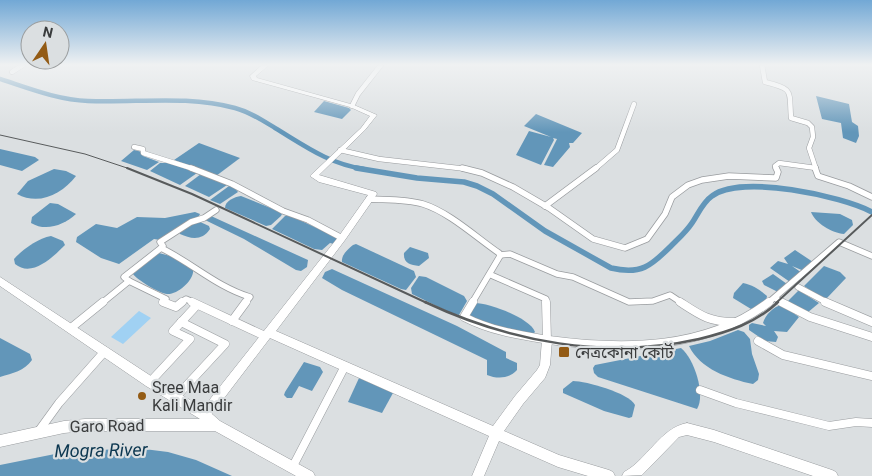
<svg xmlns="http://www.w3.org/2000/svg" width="872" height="476" font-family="Roboto,'Noto Sans Bengali',sans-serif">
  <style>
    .green { fill: #a0d1f3 }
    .water { fill: #6296b9 }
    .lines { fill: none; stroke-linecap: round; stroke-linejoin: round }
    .canal-far1 { stroke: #6296b9; stroke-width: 4.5 }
    .canal { stroke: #6296b9; stroke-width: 5.5 }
    .street-far2-casing { stroke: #999c9f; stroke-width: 5.5 }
    .street-far1-casing { stroke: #999c9f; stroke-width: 7 }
    .street-casing { stroke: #999c9f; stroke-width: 9 }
    .secondary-casing { stroke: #999c9f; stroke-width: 1 }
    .street-far2 { stroke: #fff; stroke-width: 4.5 }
    .street-far1 { stroke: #fff; stroke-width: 5.5 }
    .street { stroke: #fff; stroke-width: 8 }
    .secondary { fill: #fff; fill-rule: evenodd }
    .rail-far2 { stroke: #585b5c; stroke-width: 1 }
    .rail-far1 { stroke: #585b5c; stroke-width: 2 }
    .rail { stroke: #585b5c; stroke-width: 2.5 }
    .poi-dot { fill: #935b15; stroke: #dbdfe1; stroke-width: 2 }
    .labels { text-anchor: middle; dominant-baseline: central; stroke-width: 4.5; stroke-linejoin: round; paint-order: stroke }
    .near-poi-label { font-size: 16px; fill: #3a3c3d; stroke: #dbdfe1; text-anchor: start }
    .near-street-label { font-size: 16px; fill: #3a3c3d; stroke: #dbdfe1 }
    .near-water-label { font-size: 18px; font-style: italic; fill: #0c3750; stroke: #dbdfe1 }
  </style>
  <rect width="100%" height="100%" fill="#dbdfe1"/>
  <polygon class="green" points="139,311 151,318 123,344 111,337"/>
  <g class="water">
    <polygon points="816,96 849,104 852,122 858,126 859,136 856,143 843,138 841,123 822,119"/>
    <polygon points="324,101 349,108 351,110 342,119 314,112"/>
    <polygon points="536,114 582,133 573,143 569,143 570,147 553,167 544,165 557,139 553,138 554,140 541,165 516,155 529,131 551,137 524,126"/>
    <polygon points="199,143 240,158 216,176 174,160"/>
    <polygon points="0,149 35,157 39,160 22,171 0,165"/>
    <polygon points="134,150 142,152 143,156 159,162 147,170 121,161"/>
    <polygon points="160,163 170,163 197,173 180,185 150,171"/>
    <path d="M54,169l12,2 10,5c-14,18 -37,30 -59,18l11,-13z"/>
    <polygon points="201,174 224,183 227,185 209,197 185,186"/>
    <polygon points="229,186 234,187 238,192 220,204 210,200"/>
    <path d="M241,196l37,15 4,3 -1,2 -10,9 -5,1 -41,-18c0,-7 9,-11 16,-12z"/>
    <path d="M50,203l8,1 18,10c-12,11 -30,18 -45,9l1,-6z"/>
    <polygon points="195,212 200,214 199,216 160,240 154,239 119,264 101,258 76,242 77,237 96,224 117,228 137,217 165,218"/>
    <path d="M811,212l29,2 12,6 1,5 -9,9c-12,-1 -29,-11 -33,-22z"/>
    <polygon points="211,216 308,260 307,267 301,271 296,270 244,239 205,220"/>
    <polygon points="285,216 291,216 338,238 334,244 330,243 322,250 314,249 272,229"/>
    <path d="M198,221l11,5 1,3c-8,12 -19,10 -30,5l-1,-3z"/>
    <path d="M51,236l12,5 2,4c-12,12 -33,33 -50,19l-1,-5c8,-9 24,-21 37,-23z"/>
    <path d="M356,244l58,27 2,6 -10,13 -5,-1 -59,-27c-1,-7 6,-13 11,-17z"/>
    <path d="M410,247l18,6 1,5 -10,8c-9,-1 -16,-3 -15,-13z"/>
    <polygon points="795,250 813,262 804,271 792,266 802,273 790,282 770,268 778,261 788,264 784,258"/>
    <path d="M159,253l15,4 19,12c2,11 -16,26 -26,25 -7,0 -31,-15 -34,-20z"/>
    <polygon points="824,266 840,272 846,278 827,298 823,299 804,286"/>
    <path d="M332,269l125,57 47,25 2,1v6l11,5v7c-8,9 -20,9 -30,5v-15l-145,-70 -20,-12 3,-6z"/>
    <polygon points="773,274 787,284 778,292 764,285 762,281"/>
    <polygon points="419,276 426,277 464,296 467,301 459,315 453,314 412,294 411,288"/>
    <path d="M743,283c10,2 17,7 24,13l-1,5 -15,8 -18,-11 1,-5z"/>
    <polygon points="798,291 800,291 819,303 807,313 787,302"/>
    <path d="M475,303c14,0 55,15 60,29l-3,3 -12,-1 -50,-15 -2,-5z"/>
    <path d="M782,305l17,12 -12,15 -13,-1 4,6 -2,5 -11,-1 -16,-11v-5l3,-2 14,3 -3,-3c2,-8 11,-17 19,-18z"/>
    <path d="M738,330l6,2 6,7 2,15 7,20 -1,6 -5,4c-24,-5 -53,-15 -64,-38l21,-5z"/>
    <path d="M0,338l30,16 2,6c-8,11 -19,13 -32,17z"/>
    <path d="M681,348c13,10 25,47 16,61l-99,-32 -4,-4 -1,-5 2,-3z"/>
    <polygon points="304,362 320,367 323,372 312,391 299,386 292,398 287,398 284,395 285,392"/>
    <polygon points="359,378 393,393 382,413 348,402"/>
    <path d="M573,381c13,0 56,12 62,24l-3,12 -3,1 -25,-7 -41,-18v-4z"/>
    <polygon points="136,448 168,452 196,460 232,476 0,476 0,465 65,452"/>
  </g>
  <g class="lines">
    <path class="canal-far1" d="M0,79c28,9 58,21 88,22 49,2 99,-6 147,7 15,4 27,12 40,20 30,18 54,36 89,41"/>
    <path class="canal" d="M356,168l61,10 47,4 13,4 16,8 52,37 66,37c30,7 40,-2 60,-22 7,-7 15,-14 21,-23 6,-9 11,-21 20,-27 29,-22 130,0 160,16"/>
    <defs>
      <g id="street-far2">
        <path d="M762,65l3,17c29,7 24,8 26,36l17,5 4,4 1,10 -4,11 7,21"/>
        <polyline points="12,72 23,65"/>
        <polyline points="352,106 358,94 381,65"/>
        <polyline points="134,147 143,149 143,153 194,169"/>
        <polyline points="340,150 379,159 467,169"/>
        <polyline points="595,169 617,150 634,104"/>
        <polyline points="777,169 775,166 779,163 816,168"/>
      </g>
      <g id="street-far1">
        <polyline points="191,168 232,184 283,211 308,220 342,238"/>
        <polyline points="462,168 482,173 513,187 549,208 593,239 625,248 647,239 665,214 672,197 688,185 702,180 729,176 776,178 778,172 776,168"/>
        <polyline points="815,168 818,176 849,186 872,197"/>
        <path d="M369,199c18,1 37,0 54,5 26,8 54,34 76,49l1,3 -28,47"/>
        <polyline points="545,206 596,168"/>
        <path d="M161,248c31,15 56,39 89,49l-5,6"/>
        <polyline points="500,255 510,254 557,274 573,277 629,302 653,301 670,295 682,303"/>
        <polyline points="491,275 546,299 546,303"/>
        <polyline points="129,281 124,277 161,248 163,246 160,242 191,222 204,218 216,210"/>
        <polyline points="798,287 828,303"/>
        <polyline points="775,298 783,303"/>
        <polyline points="102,303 129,281 166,299 163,302 166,303"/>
        <polyline points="181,303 186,299 195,303"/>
        <polyline points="768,303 839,242 872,256"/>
      </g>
      <g id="street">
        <polyline points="163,302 176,307 182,302"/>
        <polyline points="192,302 265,336"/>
        <path d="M473,302l-9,15c27,14 55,18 85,23 75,10 157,10 220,-38"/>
        <polyline points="546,302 547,340"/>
        <path d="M680,302c20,13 29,20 54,20"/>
        <polyline points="781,302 810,317 872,337"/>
        <polyline points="825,302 872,322"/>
        <polyline points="232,321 246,302"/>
        <polyline points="71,328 103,302"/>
        <polyline points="758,341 783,355 872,376"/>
        <polyline points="150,382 190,339 173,331 197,305"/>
        <polyline points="700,390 736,403 829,426 856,422 872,423"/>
        <polyline points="175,398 225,344 181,322"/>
        <polyline points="38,432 59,403 105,351"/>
        <polyline points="292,468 345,366"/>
      </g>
      <g id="secondary">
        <polygon points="262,65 269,65 256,76 257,78 354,105 377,115 365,130 319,175 376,192 377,194 345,240 276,331 493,426 515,396 537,370 540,365 542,340 543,337 547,335 551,337 552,340 550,365 545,378 523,404 504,431 559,455 609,470 613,472 615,476 588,476 558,467 499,441 484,476 472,476 489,436 270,338 212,414 220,421 313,472 315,476 296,476 215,431 85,431 64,433 0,447 0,435 64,421 85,419 200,419 146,386 0,286 0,277 154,378 203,408 339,236 368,195 319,182 310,176 361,128 370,116 350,107 252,80 250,76"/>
        <path d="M687,423l27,7 118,40 4,2 2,4h-25l-99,-34 -27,-7 -8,2 -37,38 -20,1 2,-4c23,-12 36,-44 63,-49z"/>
      </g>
    </defs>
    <use href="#street-far2" class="street-far2-casing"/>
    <use href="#street-far1" class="street-far1-casing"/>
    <use href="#street" class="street-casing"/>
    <use href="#secondary" class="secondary-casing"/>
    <use href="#street-far2" class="street-far2"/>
    <use href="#street-far1" class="street-far1"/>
    <use href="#street" class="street"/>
    <use href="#secondary" class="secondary"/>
    <polyline class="rail-far2" points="0,135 85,154 130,169"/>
    <g class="rail-far1">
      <polyline points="127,168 192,194 427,303"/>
      <polyline points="776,303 872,215"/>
    </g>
    <path class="rail" d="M425,302c85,40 181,58 274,37 29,-7 57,-16 79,-37"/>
  </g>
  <linearGradient id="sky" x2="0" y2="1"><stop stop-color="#72a8d5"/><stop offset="0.49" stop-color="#eff1f2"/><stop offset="1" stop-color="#eff1f2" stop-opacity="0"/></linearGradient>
  <rect width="872" height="132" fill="url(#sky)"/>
  <g class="poi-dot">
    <rect x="558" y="346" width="12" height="12" rx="2.5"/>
    <circle cx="142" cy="396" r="5"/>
  </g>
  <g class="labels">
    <g class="near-poi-label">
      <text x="575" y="352">নেত্রকোনা কোর্ট</text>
      <text x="152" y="387">Sree Maa<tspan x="152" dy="18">Kali Mandir</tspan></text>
    </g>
    <g class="near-street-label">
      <text transform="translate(107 426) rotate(-1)">Garo Road</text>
    </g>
    <g class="near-water-label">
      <text transform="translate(101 450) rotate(-1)">Mogra River</text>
    </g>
  </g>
  <g transform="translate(45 45) rotate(13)"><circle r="24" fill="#dbdfe1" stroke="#9b9e9f"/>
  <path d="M0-4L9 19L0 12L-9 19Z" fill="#935b15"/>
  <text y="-8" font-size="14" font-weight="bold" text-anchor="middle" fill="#3a3c3d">N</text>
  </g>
</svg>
